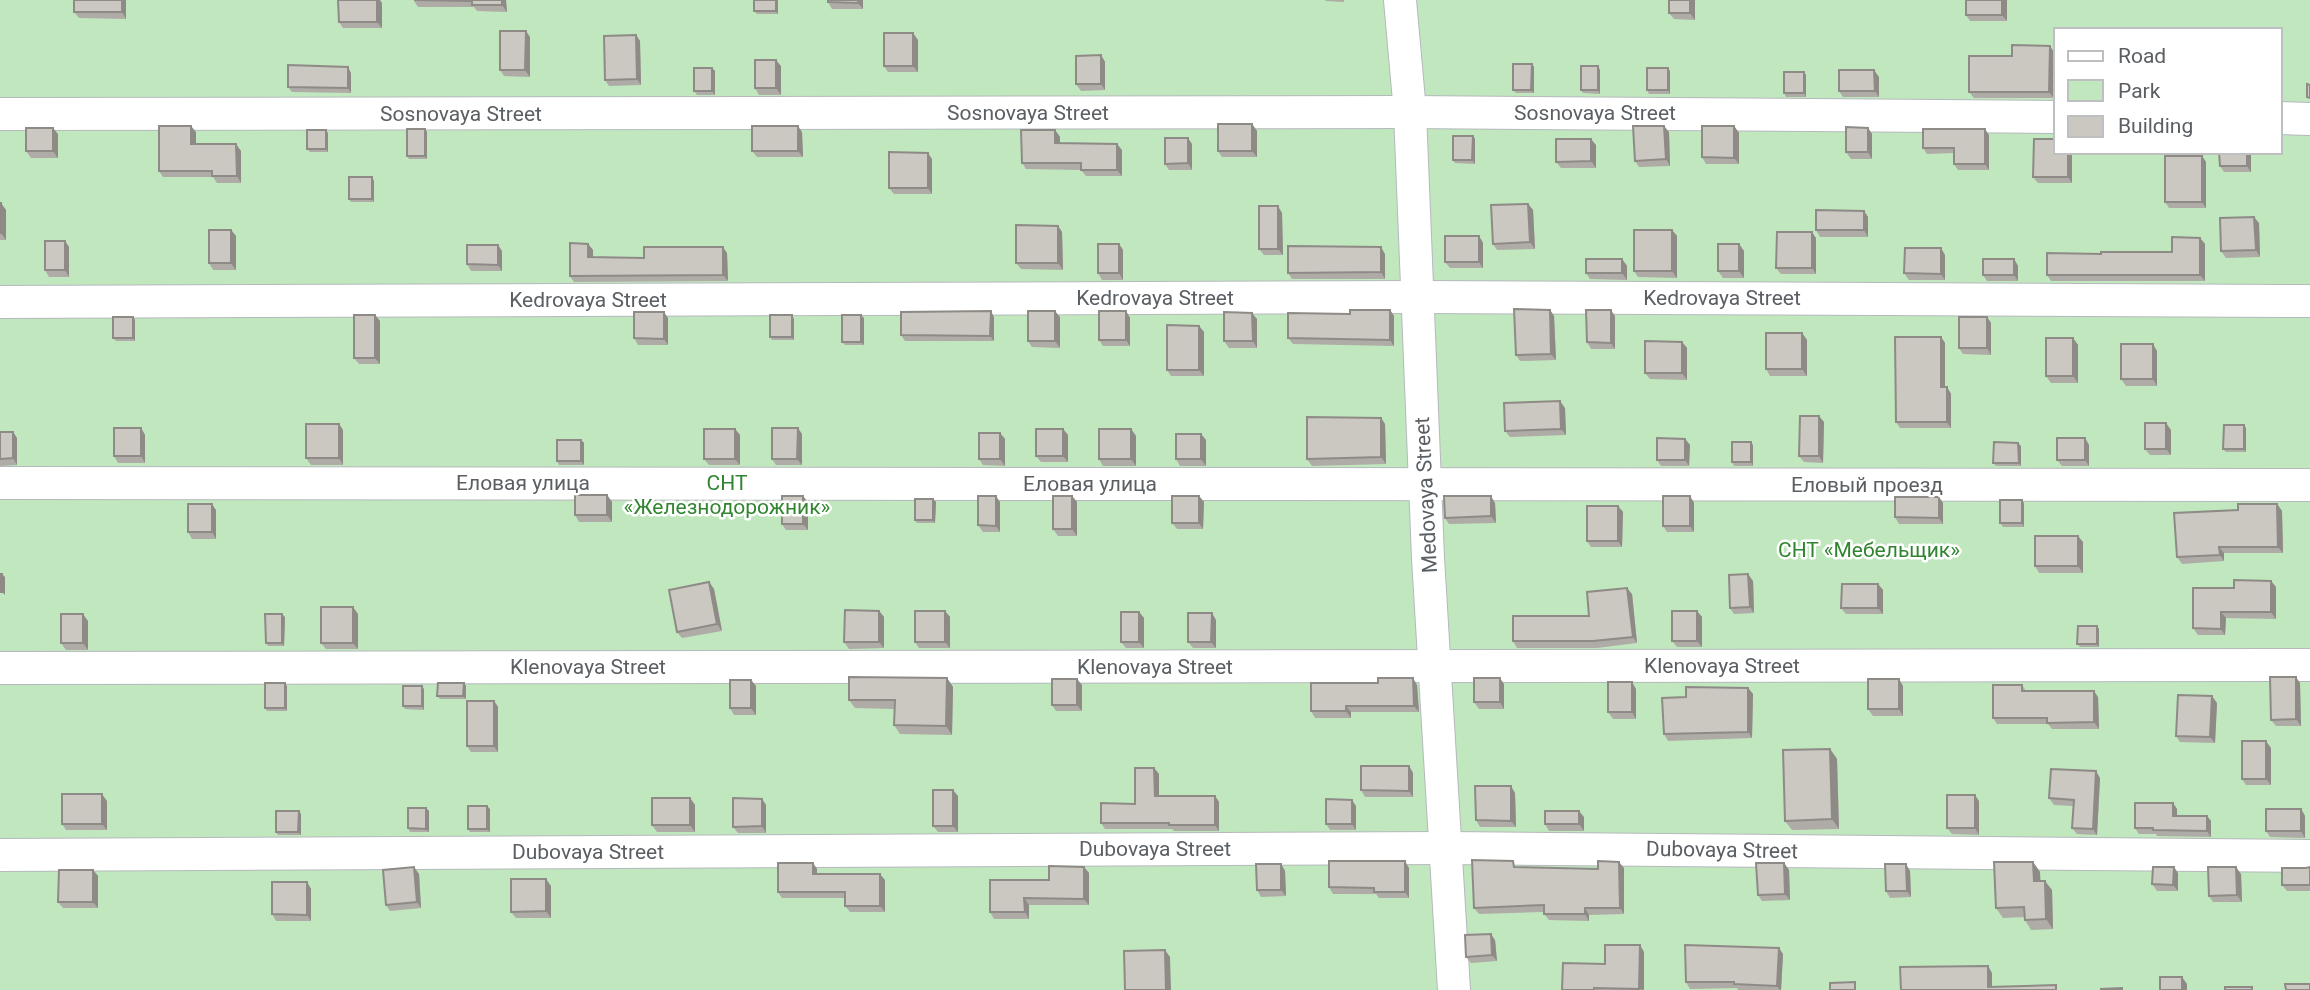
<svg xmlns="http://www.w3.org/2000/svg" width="2310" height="990" font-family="Roboto,sans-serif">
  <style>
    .green { fill: #c0e7bd; fill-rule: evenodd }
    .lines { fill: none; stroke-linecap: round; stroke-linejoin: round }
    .minor-casing { stroke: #b5b9bd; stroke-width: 34 }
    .minor { stroke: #fff; stroke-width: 32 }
    .wall { fill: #afaba6 }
    .shaded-wall { fill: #8e8b87 }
    .building { fill: #cbc7c1; stroke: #8e8b87; stroke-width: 2 }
    .labels { text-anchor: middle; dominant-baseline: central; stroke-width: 5; stroke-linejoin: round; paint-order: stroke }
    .street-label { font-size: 21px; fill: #5a5f64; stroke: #fff }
    .park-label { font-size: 21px; fill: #318530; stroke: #fff }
  </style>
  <rect width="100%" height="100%" fill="#eeebe2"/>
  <path class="green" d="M0,0h2310v990h-2310zM2056,30h224v122h-224z"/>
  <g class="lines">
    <defs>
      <g id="minor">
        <polyline points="1400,0 1410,112 1428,558 1454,990"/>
        <polyline points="0,114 1410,112 2056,117"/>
        <polyline points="2280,118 2310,119"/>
        <polyline points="0,302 1418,297 2310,301"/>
        <polyline points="0,483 2310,485"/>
        <polyline points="0,668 2310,665"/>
        <polyline points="0,855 1447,848 2310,856"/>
      </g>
    </defs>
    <use href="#minor" class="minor-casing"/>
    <use href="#minor" class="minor"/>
  </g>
  <g class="wall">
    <polygon points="126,0 126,19 79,18 74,12"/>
    <polygon points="506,0 507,12 477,11 474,7 418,7 414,1"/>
    <polygon points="754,0 778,0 778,14 757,14 754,11"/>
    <polygon points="828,0 863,0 863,9 832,9 828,2"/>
    <polygon points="1325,0 1344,0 1344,2 1326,1"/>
    <polygon points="1695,0 1695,20 1674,19 1669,13"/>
    <polygon points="1966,0 2007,0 2007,21 1970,21 1966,15"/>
    <polygon points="382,3 382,28 343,28 339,22"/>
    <polygon points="636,35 640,41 641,85 609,86 605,80"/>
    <polygon points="530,37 530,77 504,76 500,70"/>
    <polygon points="918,40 918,72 888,72 884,66"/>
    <polygon points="2054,52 2054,98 1974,98 1969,92 2012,56"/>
    <polygon points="1101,55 1105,62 1105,90 1081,91 1076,84"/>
    <polygon points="1532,64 1534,67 1534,93 1516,93 1513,90"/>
    <polygon points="781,66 781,95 759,95 755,88"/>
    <polygon points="712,68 715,71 715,95 697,95 694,91"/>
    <polygon points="1600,70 1600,94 1583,93 1581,90"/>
    <polygon points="1670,71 1670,94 1649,94 1647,90"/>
    <polygon points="1804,72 1806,75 1806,97 1786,97 1784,93"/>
    <polygon points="351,73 351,93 292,92 288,87"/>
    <polygon points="1879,77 1879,97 1843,97 1839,91"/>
    <polygon points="1252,124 1257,131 1257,157 1222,157 1218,151"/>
    <polygon points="1734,126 1739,133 1739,164 1706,164 1702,157"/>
    <polygon points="1868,128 1872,134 1872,159 1851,159 1846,152"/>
    <polygon points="425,129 427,132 427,159 409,159 407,156"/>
    <polygon points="1055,130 1060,137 1060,143 1122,150 1122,176 1086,176 1081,170 1026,169 1022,163"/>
    <polygon points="196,132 196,144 241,151 241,183 217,183 213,177 163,177 159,171"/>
    <polygon points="802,132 803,157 757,157 752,151"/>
    <polygon points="1669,132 1670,166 1639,167 1635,161"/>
    <polygon points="328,133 328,152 310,152 307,149"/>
    <polygon points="58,134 58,158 31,158 26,151"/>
    <polygon points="1989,135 1989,170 1958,170 1954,164 1954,153 1927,154 1923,148"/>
    <polygon points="1473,136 1475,139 1475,164 1455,163 1453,160"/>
    <polygon points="1192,144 1192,170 1169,170 1165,164"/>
    <polygon points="1596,145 1596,168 1561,168 1556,162"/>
    <polygon points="2056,152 2072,152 2072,183 2038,183 2033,177"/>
    <polygon points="2219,152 2251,152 2251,172 2224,172 2220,166"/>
    <polygon points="2202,156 2206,162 2206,208 2169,208 2165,202"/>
    <polygon points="932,159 932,194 894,194 889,188"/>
    <polygon points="372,177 374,181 374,202 351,202 349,199"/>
    <polygon points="0,203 6,210 6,240 0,240"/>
    <polygon points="1528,204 1533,210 1535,249 1497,250 1493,244"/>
    <polygon points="1864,211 1868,217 1868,237 1820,237 1816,230"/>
    <polygon points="1282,213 1283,255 1264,255 1259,249"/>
    <polygon points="2259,223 2260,257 2226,258 2221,251"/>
    <polygon points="1058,226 1062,232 1063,270 1021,269 1016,263"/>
    <polygon points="231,230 236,236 236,270 213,270 209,263"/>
    <polygon points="1672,230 1677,236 1677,278 1638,277 1634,271"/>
    <polygon points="1479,236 1483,243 1483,268 1450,268 1445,262"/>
    <polygon points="1816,238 1816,274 1781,274 1776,268"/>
    <polygon points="2200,238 2205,244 2205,281 2051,281 2047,275 2101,254 2172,252"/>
    <polygon points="65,241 69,247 69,277 49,277 45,270"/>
    <polygon points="588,244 593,250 593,257 644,258 727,253 728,281 574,282 570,276"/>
    <polygon points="1119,244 1123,250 1123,280 1102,280 1098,273"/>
    <polygon points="1739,244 1744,251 1744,278 1723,278 1718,271"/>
    <polygon points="502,251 502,271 471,271 467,264"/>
    <polygon points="1385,254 1385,279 1292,279 1288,273"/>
    <polygon points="1945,255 1945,280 1909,280 1904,273"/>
    <polygon points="1622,259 1627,266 1627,280 1590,279 1586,273"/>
    <polygon points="2014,259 2018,266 2018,281 1987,281 1983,275"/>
    <polygon points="1390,310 1394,316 1394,346 1293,344 1288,338 1350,314"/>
    <polygon points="1550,310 1554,316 1556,360 1520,361 1516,355"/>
    <polygon points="1126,311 1130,318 1130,346 1103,346 1099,340"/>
    <polygon points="375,315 380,321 380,364 359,364 354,358"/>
    <polygon points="1615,316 1615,349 1591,349 1587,342"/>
    <polygon points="133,317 135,320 135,341 116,341 113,338"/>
    <polygon points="994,317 994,341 905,341 901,335"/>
    <polygon points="1060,317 1060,348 1032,347 1028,341"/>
    <polygon points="1987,317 1991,323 1991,355 1963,354 1959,348"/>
    <polygon points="668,318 668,345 638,345 634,338"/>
    <polygon points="864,318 864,345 845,345 842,342"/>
    <polygon points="794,319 794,340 772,340 770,337"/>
    <polygon points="1257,319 1257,348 1229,348 1224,341"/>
    <polygon points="1199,326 1204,332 1204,376 1171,376 1167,370"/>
    <polygon points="1802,333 1807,340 1807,376 1770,376 1766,369"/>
    <polygon points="1941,337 1945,343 1945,387 1947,387 1951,394 1951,428 1900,428 1896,422"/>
    <polygon points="2073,338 2078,345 2078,383 2051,383 2046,376"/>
    <polygon points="1682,342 1687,348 1687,380 1650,379 1645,373"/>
    <polygon points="2157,351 2157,386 2126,386 2121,379"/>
    <polygon points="1565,408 1566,435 1510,437 1505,431"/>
    <polygon points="1381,418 1385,424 1386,464 1312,466 1307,459"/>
    <polygon points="1824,422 1823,463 1804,462 1799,456"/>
    <polygon points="339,424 343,430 343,465 311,465 306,458"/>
    <polygon points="141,428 145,435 145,463 118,463 114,456"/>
    <polygon points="2246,428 2246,452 2226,452 2223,449"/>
    <polygon points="735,429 740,435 740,465 709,465 704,459"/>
    <polygon points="1063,429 1068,435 1068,462 1041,462 1036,456"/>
    <polygon points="1131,429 1136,436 1136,466 1103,466 1099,459"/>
    <polygon points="2171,430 2171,455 2150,455 2145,449"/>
    <polygon points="0,432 13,432 17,438 17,465 0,466"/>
    <polygon points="1000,433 1005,439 1005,466 983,465 979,459"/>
    <polygon points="802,434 802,465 776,465 772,459"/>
    <polygon points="1201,434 1206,440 1206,466 1180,466 1176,459"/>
    <polygon points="2085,438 2089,445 2089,466 2062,466 2057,460"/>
    <polygon points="1685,439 1690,445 1689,466 1661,466 1657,460"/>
    <polygon points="581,440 584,443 584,465 559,465 557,461"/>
    <polygon points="1753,445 1753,466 1734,466 1732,462"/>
    <polygon points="2021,446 2021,466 1996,466 1993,463"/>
    <polygon points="607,495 612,502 612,522 579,522 575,515"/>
    <polygon points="1072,496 1077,502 1077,536 1058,536 1053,529"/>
    <polygon points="1199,496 1204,502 1203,529 1177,529 1172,523"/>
    <polygon points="1690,496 1694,503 1694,532 1667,532 1663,526"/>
    <polygon points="1939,497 1943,503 1943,524 1899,524 1895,517"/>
    <polygon points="933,499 936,502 935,523 917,523 915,520"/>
    <polygon points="808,502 808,530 786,530 782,524"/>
    <polygon points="1000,502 1000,532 983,532 978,525"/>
    <polygon points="1495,503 1496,523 1449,524 1445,518"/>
    <polygon points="2024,503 2024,527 2003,527 2000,523"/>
    <polygon points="2277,504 2282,511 2283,553 2224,553 2224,561 2182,564 2177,557 2238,510"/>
    <polygon points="1618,506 1623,512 1622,547 1591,547 1587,541"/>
    <polygon points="216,510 216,539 192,539 188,532"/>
    <polygon points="2083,542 2083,573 2039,573 2035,566"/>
    <polygon points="1753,581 1754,613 1734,614 1730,608"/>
    <polygon points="2271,581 2276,587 2276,619 2226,618 2225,635 2198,635 2193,628 2234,588"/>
    <polygon points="709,582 714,589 722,631 682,638 677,632"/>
    <polygon points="1878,584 1883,590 1883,614 1846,614 1841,608"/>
    <polygon points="1632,594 1637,643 1597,648 1517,648 1513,641 1589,616"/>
    <polygon points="879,611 884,617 884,648 849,649 844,642"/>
    <polygon points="945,611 950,617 950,648 919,648 915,642"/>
    <polygon points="1697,611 1702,617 1702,647 1677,647 1672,641"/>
    <polygon points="1139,612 1144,618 1144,648 1126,648 1121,642"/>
    <polygon points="358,614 358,649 326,649 321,643"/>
    <polygon points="285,617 284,646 268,646 266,643"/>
    <polygon points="1216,620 1216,648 1193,648 1188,642"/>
    <polygon points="88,621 88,650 66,650 61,643"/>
    <polygon points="2099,629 2099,647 2080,647 2077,644"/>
    <polygon points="947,678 953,687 952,735 900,734 894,725 894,709 855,708 849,700"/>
    <polygon points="751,680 756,686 756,715 734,715 730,708"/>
    <polygon points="464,683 466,686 466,699 440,699 437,696"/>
    <polygon points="2300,683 2301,726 2276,726 2271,720"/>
    <polygon points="1504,684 1504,709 1479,709 1474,702"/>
    <polygon points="1082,685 1082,711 1056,711 1052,705"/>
    <polygon points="1417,685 1419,712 1351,712 1351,718 1315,718 1311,711"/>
    <polygon points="2022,685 2026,691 2098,697 2099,729 2052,729 2048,724 1997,724 1993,718"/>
    <polygon points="287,686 287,711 267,711 265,708"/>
    <polygon points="1903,686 1903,716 1873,716 1868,709"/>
    <polygon points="1748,688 1753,694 1752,738 1668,741 1664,734 1686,697"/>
    <polygon points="424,689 424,710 405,709 403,706"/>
    <polygon points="1636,689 1636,719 1613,719 1608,712"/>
    <polygon points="494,701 498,707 498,752 471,752 467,746"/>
    <polygon points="2217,703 2215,743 2180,742 2176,736"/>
    <polygon points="2271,748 2271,785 2246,785 2242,779"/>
    <polygon points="1830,749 1837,759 1839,829 1792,830 1785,821"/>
    <polygon points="1409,766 1413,773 1413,797 1365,797 1361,790"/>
    <polygon points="1154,768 1159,774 1159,796 1215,796 1219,802 1219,831 1174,831 1172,829 1105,829 1101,823 1135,804"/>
    <polygon points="2100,778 2097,835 2077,834 2072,828 2073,806 2054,805 2049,798"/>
    <polygon points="1515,793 1516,827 1480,827 1476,820"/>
    <polygon points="958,796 958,832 938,832 933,826"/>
    <polygon points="690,798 695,805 695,832 657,832 652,825"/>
    <polygon points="762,799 766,805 766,833 738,833 733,827"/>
    <polygon points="107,801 107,830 66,830 62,824"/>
    <polygon points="1979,801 1979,835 1952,834 1947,828"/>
    <polygon points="2173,803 2177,809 2177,816 2207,816 2211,821 2211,837 2157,836 2156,834 2139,834 2135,828"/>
    <polygon points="1356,806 1356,830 1330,830 1326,824"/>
    <polygon points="426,808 429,811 429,832 410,832 408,828"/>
    <polygon points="490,809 490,832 470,832 468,829"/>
    <polygon points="2301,809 2305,816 2305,838 2270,837 2266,831"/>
    <polygon points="301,814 301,835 278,835 276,832"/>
    <polygon points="1584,817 1584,831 1549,831 1545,824"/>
    <polygon points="2033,862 2040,872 2040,881 2052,890 2053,929 2031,930 2025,920 2025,917 2003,918 1996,908"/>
    <polygon points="813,863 817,869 817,874 885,880 885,912 850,912 845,906 845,898 782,898 778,892"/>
    <polygon points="1784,863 1789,870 1790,900 1762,901 1758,895"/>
    <polygon points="1281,864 1285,871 1286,896 1261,897 1257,890"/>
    <polygon points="1084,867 1089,873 1089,905 1029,905 1029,919 994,919 990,912 1049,880"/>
    <polygon points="1518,867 1598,869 1624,868 1624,914 1589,915 1589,921 1549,920 1544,914 1544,912 1479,914 1474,908"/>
    <polygon points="2310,867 2310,891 2287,891 2282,885 2306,868"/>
    <polygon points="1409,868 1409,898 1379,898 1376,894 1333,894 1329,887"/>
    <polygon points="93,870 98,876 98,908 63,908 58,902"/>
    <polygon points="1910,871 1911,897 1890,898 1886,891"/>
    <polygon points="2178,873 2178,891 2157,891 2152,884"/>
    <polygon points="419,874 421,908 390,911 386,905"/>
    <polygon points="2241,874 2242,902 2213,902 2209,896"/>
    <polygon points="307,882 311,889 311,921 276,921 272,914"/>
    <polygon points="551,886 551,918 516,918 511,912"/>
    <polygon points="1495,940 1497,961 1471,963 1466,957"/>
    <polygon points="1644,952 1644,990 1562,990 1605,964"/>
    <polygon points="1783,954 1781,990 1738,990 1737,988 1690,989 1686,982"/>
  </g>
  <g class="shaded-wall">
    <polygon points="122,0 126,0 126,19 122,12"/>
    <polygon points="377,0 380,0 382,3 382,28 377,22"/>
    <polygon points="502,0 506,0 507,12 502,5"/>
    <polygon points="776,0 778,0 778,14 776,11"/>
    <polygon points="858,0 863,0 863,9 858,3"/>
    <polygon points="1690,0 1695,0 1695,20 1690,13"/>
    <polygon points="2002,0 2007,0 2007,21 2002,15"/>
    <polygon points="526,31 530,37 530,77 525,70"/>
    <polygon points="913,33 918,40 918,72 913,66"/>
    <polygon points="636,35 640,41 641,85 637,79"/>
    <polygon points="2050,46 2054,52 2054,98 2049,92"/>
    <polygon points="1101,55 1105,62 1105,90 1101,84"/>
    <polygon points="776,60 781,66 781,95 776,88"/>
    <polygon points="1532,64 1534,67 1534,93 1531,90"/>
    <polygon points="1598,66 1600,70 1600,94 1598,90"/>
    <polygon points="348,67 351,73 351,93 348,88"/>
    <polygon points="712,68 715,71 715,95 712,91"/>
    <polygon points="1668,68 1670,71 1670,94 1668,90"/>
    <polygon points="1874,70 1879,77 1879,97 1875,91"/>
    <polygon points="1804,72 1806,75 1806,97 1804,93"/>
    <polygon points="1252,124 1257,131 1257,157 1252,151"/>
    <polygon points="191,126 196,132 196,151 191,144"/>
    <polygon points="798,126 802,132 803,157 798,151"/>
    <polygon points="1664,126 1669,132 1670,166 1666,159"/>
    <polygon points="1734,126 1739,133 1739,164 1734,158"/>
    <polygon points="53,128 58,134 58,158 53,151"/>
    <polygon points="1868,128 1872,134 1872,159 1868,152"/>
    <polygon points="425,129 427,132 427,159 425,156"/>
    <polygon points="1985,129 1989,135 1989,170 1985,164"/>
    <polygon points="326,130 328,133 328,152 326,149"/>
    <polygon points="1055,130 1060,137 1060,150 1055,143"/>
    <polygon points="1473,136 1475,139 1475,164 1472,160"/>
    <polygon points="1188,138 1192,144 1192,170 1188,163"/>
    <polygon points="1591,139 1596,145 1596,168 1591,161"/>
    <polygon points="236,144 241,151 241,183 237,176"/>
    <polygon points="1117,144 1122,150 1122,176 1117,170"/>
    <polygon points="2068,152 2072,152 2072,183 2068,177"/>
    <polygon points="2247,152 2251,152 2251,172 2247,166"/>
    <polygon points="928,153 932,159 932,194 928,188"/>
    <polygon points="2202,156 2206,162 2206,208 2202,202"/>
    <polygon points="372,177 374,181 374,202 372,199"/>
    <polygon points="1,203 6,210 6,240 1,233"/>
    <polygon points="1528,204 1533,210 1535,249 1530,242"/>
    <polygon points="1278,206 1282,213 1283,255 1278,249"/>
    <polygon points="1864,211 1868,217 1868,237 1864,230"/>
    <polygon points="2254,217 2259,223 2260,257 2256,250"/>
    <polygon points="1058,226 1062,232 1063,270 1058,263"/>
    <polygon points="231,230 236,236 236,270 231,263"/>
    <polygon points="1672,230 1677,236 1677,278 1672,271"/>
    <polygon points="1812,232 1816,238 1816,274 1812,268"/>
    <polygon points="1479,236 1483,243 1483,268 1479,262"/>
    <polygon points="2200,238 2205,244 2205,281 2200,275"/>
    <polygon points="65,241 69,247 69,277 65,270"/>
    <polygon points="588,244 593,250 593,263 588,257"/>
    <polygon points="1119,244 1123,250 1123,280 1119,273"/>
    <polygon points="1739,244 1744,251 1744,278 1739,271"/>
    <polygon points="498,245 502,251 502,271 498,265"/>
    <polygon points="723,247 727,253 728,281 723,275"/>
    <polygon points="1381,247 1385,254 1385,279 1381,272"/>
    <polygon points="1941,248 1945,255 1945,280 1941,274"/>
    <polygon points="1622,259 1627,266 1627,280 1622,273"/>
    <polygon points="2014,259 2018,266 2018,281 2014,275"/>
    <polygon points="1390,310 1394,316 1394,346 1390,340"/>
    <polygon points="1550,310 1554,316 1556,360 1551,354"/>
    <polygon points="1611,310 1615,316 1615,349 1611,343"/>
    <polygon points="991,311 994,317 994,341 990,336"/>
    <polygon points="1055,311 1060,317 1060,348 1055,341"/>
    <polygon points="1126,311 1130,318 1130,346 1126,340"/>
    <polygon points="664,312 668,318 668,345 664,339"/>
    <polygon points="1252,313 1257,319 1257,348 1253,341"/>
    <polygon points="375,315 380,321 380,364 375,358"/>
    <polygon points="792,315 794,319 794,340 792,337"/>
    <polygon points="861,315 864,318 864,345 861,342"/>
    <polygon points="133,317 135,320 135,341 133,338"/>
    <polygon points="1987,317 1991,323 1991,355 1987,348"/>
    <polygon points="1199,326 1204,332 1204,376 1199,370"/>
    <polygon points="1802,333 1807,340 1807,376 1802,369"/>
    <polygon points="1941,337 1945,343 1945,394 1941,387"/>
    <polygon points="2073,338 2078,345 2078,383 2073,376"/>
    <polygon points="1682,342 1687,348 1687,380 1682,373"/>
    <polygon points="2153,344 2157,351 2157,386 2153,379"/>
    <polygon points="1947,387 1951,394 1951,428 1947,422"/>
    <polygon points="1560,401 1565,408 1566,435 1561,429"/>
    <polygon points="1819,416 1824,422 1823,463 1819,456"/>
    <polygon points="1381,418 1385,424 1386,464 1381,457"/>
    <polygon points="2166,423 2171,430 2171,455 2166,449"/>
    <polygon points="339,424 343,430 343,465 339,458"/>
    <polygon points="2244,425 2246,428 2246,452 2244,449"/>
    <polygon points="141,428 145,435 145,463 141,456"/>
    <polygon points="798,428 802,434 802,465 797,459"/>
    <polygon points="735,429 740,435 740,465 735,459"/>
    <polygon points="1063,429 1068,435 1068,462 1063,456"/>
    <polygon points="1131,429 1136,436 1136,466 1131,459"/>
    <polygon points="13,432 17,438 17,465 13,458"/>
    <polygon points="1000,433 1005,439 1005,466 1000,459"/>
    <polygon points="1201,434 1206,440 1206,466 1201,459"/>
    <polygon points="2085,438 2089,445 2089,466 2085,460"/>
    <polygon points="1685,439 1690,445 1689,466 1685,460"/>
    <polygon points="581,440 584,443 584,465 581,461"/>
    <polygon points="1751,442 1753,445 1753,466 1751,462"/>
    <polygon points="2018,443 2021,446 2021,466 2019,463"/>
    <polygon points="607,495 612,502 612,522 607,515"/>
    <polygon points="803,496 808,502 808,530 803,524"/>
    <polygon points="996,496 1000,502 1000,532 996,526"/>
    <polygon points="1072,496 1077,502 1077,536 1072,529"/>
    <polygon points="1199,496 1204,502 1203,529 1199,523"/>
    <polygon points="1491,496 1495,503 1496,523 1491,516"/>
    <polygon points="1690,496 1694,503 1694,532 1690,526"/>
    <polygon points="1939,497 1943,503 1943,524 1939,518"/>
    <polygon points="933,499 936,502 935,523 933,520"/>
    <polygon points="2022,500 2024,503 2024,527 2022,523"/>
    <polygon points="212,504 216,510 216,539 212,532"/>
    <polygon points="2277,504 2282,511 2283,553 2278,547"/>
    <polygon points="1618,506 1623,512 1622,547 1618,541"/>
    <polygon points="2078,536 2083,542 2083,573 2078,566"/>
    <polygon points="2219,547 2224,553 2224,561 2220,555"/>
    <polygon points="2,574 5,577 5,595 2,592"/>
    <polygon points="1748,574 1753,581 1754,613 1750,607"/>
    <polygon points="2271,581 2276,587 2276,619 2271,612"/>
    <polygon points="709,582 714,589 722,631 717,624"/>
    <polygon points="1878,584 1883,590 1883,614 1878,608"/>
    <polygon points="1627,588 1632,594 1637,643 1633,637"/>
    <polygon points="353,607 358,614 358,649 353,643"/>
    <polygon points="879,611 884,617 884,648 879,642"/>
    <polygon points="945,611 950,617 950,648 945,642"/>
    <polygon points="1697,611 1702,617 1702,647 1697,641"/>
    <polygon points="1139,612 1144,618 1144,648 1139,642"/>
    <polygon points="2221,612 2226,618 2225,635 2221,629"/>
    <polygon points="1212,613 1216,620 1216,648 1211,642"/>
    <polygon points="83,614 88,621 88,650 83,643"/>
    <polygon points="282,614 285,617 284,646 282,643"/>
    <polygon points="2097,626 2099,629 2099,647 2097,644"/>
    <polygon points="2296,677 2300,683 2301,726 2296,719"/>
    <polygon points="947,678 953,687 952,735 946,726"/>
    <polygon points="1413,678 1417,685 1419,712 1414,706"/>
    <polygon points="1500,678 1504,684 1504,709 1500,702"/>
    <polygon points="1077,679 1082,685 1082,711 1077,705"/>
    <polygon points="1899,679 1903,686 1903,716 1899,709"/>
    <polygon points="751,680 756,686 756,715 751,708"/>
    <polygon points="1632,682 1636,689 1636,719 1632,712"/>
    <polygon points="285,683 287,686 287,711 285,708"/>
    <polygon points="464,683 466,686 466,699 463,696"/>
    <polygon points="422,686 424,689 424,710 422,706"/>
    <polygon points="1748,688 1753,694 1752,738 1748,732"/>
    <polygon points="2094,691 2098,697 2099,729 2094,722"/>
    <polygon points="2212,696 2217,703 2215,743 2210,737"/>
    <polygon points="494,701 498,707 498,752 494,746"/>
    <polygon points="1346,706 1351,712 1351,718 1346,711"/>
    <polygon points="2266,741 2271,748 2271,785 2266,779"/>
    <polygon points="1830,749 1837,759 1839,829 1832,819"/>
    <polygon points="1409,766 1413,773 1413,797 1409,791"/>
    <polygon points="1154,768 1159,774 1159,802 1155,796"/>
    <polygon points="2096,771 2100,778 2097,835 2093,829"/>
    <polygon points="1511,786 1515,793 1516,827 1511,821"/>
    <polygon points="953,790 958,796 958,832 953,826"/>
    <polygon points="102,794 107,801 107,830 102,824"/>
    <polygon points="1975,795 1979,801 1979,835 1975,828"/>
    <polygon points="1215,796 1219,802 1219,831 1215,825"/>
    <polygon points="690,798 695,805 695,832 690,825"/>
    <polygon points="762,799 766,805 766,833 762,826"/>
    <polygon points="1352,800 1356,806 1356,830 1352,824"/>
    <polygon points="2173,803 2177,809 2177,822 2173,816"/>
    <polygon points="487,806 490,809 490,832 487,829"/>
    <polygon points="426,808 429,811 429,832 426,829"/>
    <polygon points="2301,809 2305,816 2305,838 2301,831"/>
    <polygon points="299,811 301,814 301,835 298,832"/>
    <polygon points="1579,811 1584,817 1584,831 1579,824"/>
    <polygon points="2207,816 2211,821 2211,837 2207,831"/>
    <polygon points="1405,861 1409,868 1409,898 1405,892"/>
    <polygon points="1619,862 1624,868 1624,914 1620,908"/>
    <polygon points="2033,862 2040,872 2041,891 2034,881"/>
    <polygon points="813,863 817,869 817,880 813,874"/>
    <polygon points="1784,863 1789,870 1790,900 1785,894"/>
    <polygon points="1281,864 1285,871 1286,896 1281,890"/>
    <polygon points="1906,864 1910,871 1911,897 1907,891"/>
    <polygon points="414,867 419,874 421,908 417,902"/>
    <polygon points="1084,867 1089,873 1089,905 1084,899"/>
    <polygon points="2174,867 2178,873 2178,891 2173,885"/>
    <polygon points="2236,867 2241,874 2242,902 2237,895"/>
    <polygon points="93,870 98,876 98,908 93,902"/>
    <polygon points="880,874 885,880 885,912 880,906"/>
    <polygon points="546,879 551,886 551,918 546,911"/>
    <polygon points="2045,881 2052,890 2053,929 2046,919"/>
    <polygon points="307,882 311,889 311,921 307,915"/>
    <polygon points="1024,898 1029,905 1029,919 1025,912"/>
    <polygon points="1585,908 1589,915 1589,921 1585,914"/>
    <polygon points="1491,934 1495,940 1497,961 1492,955"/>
    <polygon points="1640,945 1644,952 1644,990 1639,989"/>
    <polygon points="1779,948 1783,954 1781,990 1780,990 1777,986"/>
    <polygon points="1165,950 1170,957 1171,990 1166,990"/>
    <polygon points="1988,966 1992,973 1992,990 1988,987"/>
    <polygon points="2182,977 2187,984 2187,990 2182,990"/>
  </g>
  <g class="building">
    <rect x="74" y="0" width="48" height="12"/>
    <polygon points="338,0 377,0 377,22 339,22"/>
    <polygon points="414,0 502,0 502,5 472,5 472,1"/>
    <rect x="754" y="0" width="22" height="11"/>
    <polygon points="828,0 858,0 858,3 828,2"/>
    <rect x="1669" y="0" width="21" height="13"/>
    <rect x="1966" y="0" width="36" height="15"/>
    <polygon points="500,31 526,31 525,70 500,70"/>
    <rect x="884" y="33" width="29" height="33"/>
    <polygon points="636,35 637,79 605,80 604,36"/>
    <polygon points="2012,45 2050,46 2049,92 1969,92 1969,56 2012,56"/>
    <polygon points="1101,55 1101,84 1076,84 1076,56"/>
    <rect x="755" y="60" width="21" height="28"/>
    <polygon points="1513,64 1532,64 1531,90 1513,90"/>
    <polygon points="288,65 348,67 348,88 288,87"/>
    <rect x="1581" y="66" width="17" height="24"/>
    <rect x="694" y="68" width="18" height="23"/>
    <rect x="1647" y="68" width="21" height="22"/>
    <polygon points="1839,70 1874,70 1875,91 1839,91"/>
    <rect x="1784" y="72" width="20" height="21"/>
    <polygon points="2307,84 2310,85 2310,98 2307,97"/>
    <rect x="1218" y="124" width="34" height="27"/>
    <polygon points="159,126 191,126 191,144 236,144 237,176 212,176 212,171 159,171"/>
    <rect x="752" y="126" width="46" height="25"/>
    <polygon points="1633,126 1664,126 1666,159 1635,161"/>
    <polygon points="1702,126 1734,126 1734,158 1702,157"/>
    <polygon points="1846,127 1868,128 1868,152 1846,152"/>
    <rect x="26" y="128" width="27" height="23"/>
    <rect x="407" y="129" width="18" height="27"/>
    <polygon points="1923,129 1985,129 1985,164 1954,164 1954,148 1923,148"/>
    <rect x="307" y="130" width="19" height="19"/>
    <polygon points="1021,130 1055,130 1055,143 1117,144 1117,170 1081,170 1081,163 1022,163"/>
    <polygon points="1453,136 1473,136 1472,160 1453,160"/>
    <polygon points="1165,138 1188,138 1188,163 1165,164"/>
    <polygon points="1556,139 1591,139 1591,161 1556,162"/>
    <polygon points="2034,139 2056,139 2056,152 2068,152 2068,177 2033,177"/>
    <polygon points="889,152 928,153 928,188 889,188"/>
    <polygon points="2219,152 2247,152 2247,166 2220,166"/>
    <rect x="2165" y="156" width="37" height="46"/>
    <rect x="349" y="177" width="23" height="22"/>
    <rect x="0" y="203" width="1" height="30"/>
    <polygon points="1528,204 1530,242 1493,244 1491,205"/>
    <rect x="1259" y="206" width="19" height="43"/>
    <polygon points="1816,210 1864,211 1864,230 1816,230"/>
    <polygon points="2254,217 2256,250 2221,251 2220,218"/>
    <polygon points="1016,225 1058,226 1058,263 1016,263"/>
    <rect x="209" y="230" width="22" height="33"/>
    <rect x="1634" y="230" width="38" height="41"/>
    <polygon points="1777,232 1812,232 1812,268 1776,268"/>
    <rect x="1445" y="236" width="34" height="26"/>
    <polygon points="2172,237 2200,238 2200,275 2047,275 2047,253 2101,254 2101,252 2172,252"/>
    <rect x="45" y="241" width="20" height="29"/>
    <polygon points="570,243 588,244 588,257 644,258 644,247 723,247 723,275 570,276"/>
    <rect x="1098" y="244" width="21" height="29"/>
    <rect x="1718" y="244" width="21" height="27"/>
    <polygon points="467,245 498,245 498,265 467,264"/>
    <polygon points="1288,246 1381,247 1381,272 1288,273"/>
    <polygon points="1905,248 1941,248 1941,274 1904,273"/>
    <rect x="1586" y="259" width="36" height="14"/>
    <rect x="1983" y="259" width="31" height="16"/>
    <polygon points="1514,309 1550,310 1551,354 1516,355"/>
    <polygon points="1350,310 1390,310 1390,340 1288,338 1288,313 1350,314"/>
    <polygon points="1586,310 1611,310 1611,343 1587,342"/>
    <polygon points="991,311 990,336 901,335 901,312"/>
    <rect x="1028" y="311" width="27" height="30"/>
    <rect x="1099" y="311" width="27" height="29"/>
    <polygon points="634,312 664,312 664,339 634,338"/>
    <polygon points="1224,312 1252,313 1253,341 1224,341"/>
    <rect x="354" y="315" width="21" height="43"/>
    <rect x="770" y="315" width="22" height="22"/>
    <rect x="842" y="315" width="19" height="27"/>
    <rect x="113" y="317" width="20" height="21"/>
    <rect x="1959" y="317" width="28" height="31"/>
    <polygon points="1167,325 1199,326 1199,370 1167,370"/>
    <rect x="1766" y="333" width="36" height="36"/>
    <polygon points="1895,337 1941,337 1941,387 1947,387 1947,422 1896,422"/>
    <rect x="2046" y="338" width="27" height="38"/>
    <polygon points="1645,341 1682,342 1682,373 1645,373"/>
    <rect x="2121" y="344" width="32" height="35"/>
    <polygon points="1560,401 1561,429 1505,431 1504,403"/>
    <polygon points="1800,416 1819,416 1819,456 1799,456"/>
    <polygon points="1307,417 1381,418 1381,457 1307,459"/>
    <rect x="2145" y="423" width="21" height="26"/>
    <rect x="306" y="424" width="33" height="34"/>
    <polygon points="2224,425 2244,425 2244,449 2223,449"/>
    <rect x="114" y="428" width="27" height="28"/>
    <polygon points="772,428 798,428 797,459 772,459"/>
    <rect x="704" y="429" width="31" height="30"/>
    <rect x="1036" y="429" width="27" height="27"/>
    <rect x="1099" y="429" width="32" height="30"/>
    <polygon points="0,432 13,432 13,458 0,459"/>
    <rect x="979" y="433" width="21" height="26"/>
    <rect x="1176" y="434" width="25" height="25"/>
    <polygon points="1657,438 1685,439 1685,460 1657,460"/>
    <rect x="2057" y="438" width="28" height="22"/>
    <rect x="557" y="440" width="24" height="21"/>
    <rect x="1732" y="442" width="19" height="20"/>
    <polygon points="1994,442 2018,443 2019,463 1993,463"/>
    <rect x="575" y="495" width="32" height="20"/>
    <rect x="782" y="496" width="21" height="28"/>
    <polygon points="978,496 996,496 996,526 978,525"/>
    <rect x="1053" y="496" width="19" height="33"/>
    <rect x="1172" y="496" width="27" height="27"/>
    <polygon points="1444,496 1491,496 1491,516 1445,518"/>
    <rect x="1663" y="496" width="27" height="30"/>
    <polygon points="1895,497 1939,497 1939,518 1895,517"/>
    <rect x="915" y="499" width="18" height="21"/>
    <rect x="2000" y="500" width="22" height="23"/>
    <rect x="188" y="504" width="24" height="28"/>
    <polygon points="2238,504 2277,504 2278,547 2219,547 2220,555 2177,557 2174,513 2238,510"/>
    <rect x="1587" y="506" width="31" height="35"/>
    <rect x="2035" y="536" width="43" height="30"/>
    <rect x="0" y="574" width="2" height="18"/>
    <polygon points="1748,574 1750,607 1730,608 1729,575"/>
    <polygon points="2234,580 2271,581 2271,612 2221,612 2221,629 2193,628 2193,588 2234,588"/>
    <polygon points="709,582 717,624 677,632 669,590"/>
    <polygon points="1842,584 1878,584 1878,608 1841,608"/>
    <polygon points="1627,588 1633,637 1593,641 1513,641 1513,616 1589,616 1587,592"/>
    <rect x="321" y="607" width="32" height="36"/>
    <polygon points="845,610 879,611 879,642 844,642"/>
    <rect x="915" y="611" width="30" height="31"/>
    <rect x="1672" y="611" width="25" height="30"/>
    <rect x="1121" y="612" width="18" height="30"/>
    <polygon points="1188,613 1212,613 1211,642 1188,642"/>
    <rect x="61" y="614" width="22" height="29"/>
    <polygon points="265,614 282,614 282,643 266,643"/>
    <polygon points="2078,626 2097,626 2097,644 2077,644"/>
    <polygon points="849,677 947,678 946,726 894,725 895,700 849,700"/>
    <polygon points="2270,677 2296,677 2296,719 2271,720"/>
    <polygon points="1378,678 1413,678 1414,706 1346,706 1346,711 1311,711 1311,683 1378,683"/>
    <rect x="1474" y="678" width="26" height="24"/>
    <rect x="1052" y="679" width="25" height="26"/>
    <rect x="1868" y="679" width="31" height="30"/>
    <rect x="730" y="680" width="21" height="28"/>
    <rect x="1608" y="682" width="24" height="30"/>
    <rect x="265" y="683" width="20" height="25"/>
    <polygon points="438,683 464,683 463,696 437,696"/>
    <polygon points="1993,685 2022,685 2022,691 2094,691 2094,722 2047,723 2047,718 1993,718"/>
    <rect x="403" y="686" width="19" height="20"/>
    <polygon points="1686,687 1748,688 1748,732 1664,734 1662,698 1686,697"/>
    <polygon points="2178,695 2212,696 2210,737 2176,736"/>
    <rect x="467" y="701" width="27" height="45"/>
    <rect x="2242" y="741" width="24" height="38"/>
    <polygon points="1830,749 1832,819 1785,821 1783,750"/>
    <polygon points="1361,766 1409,766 1409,791 1361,790"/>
    <polygon points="1135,768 1154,768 1155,796 1215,796 1215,825 1169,825 1169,823 1101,823 1101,803 1135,804"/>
    <polygon points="2051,769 2096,771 2093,829 2072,828 2074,800 2049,798"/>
    <polygon points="1475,786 1511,786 1511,821 1476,820"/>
    <rect x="933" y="790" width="20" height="36"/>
    <rect x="62" y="794" width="40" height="30"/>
    <rect x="1947" y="795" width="28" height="33"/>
    <rect x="652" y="798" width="38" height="27"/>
    <polygon points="733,798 762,799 762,826 733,827"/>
    <polygon points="1326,799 1352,800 1352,824 1326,824"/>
    <polygon points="2135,803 2173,803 2173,816 2207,816 2207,831 2153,830 2153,828 2135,828"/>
    <rect x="468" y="806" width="19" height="23"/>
    <polygon points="408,808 426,808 426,829 408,828"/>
    <rect x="2266" y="809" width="35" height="22"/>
    <polygon points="276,811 299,811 298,832 276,832"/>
    <rect x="1545" y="811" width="34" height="13"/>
    <polygon points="1472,860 1513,861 1514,867 1598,869 1598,861 1619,862 1620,908 1585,908 1585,914 1544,914 1544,905 1474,908"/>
    <polygon points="1329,861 1405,861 1405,892 1374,892 1374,888 1329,887"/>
    <polygon points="1994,862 2033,862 2034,881 2045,881 2046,919 2025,920 2024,907 1996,908"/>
    <polygon points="778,863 813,863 813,874 880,874 880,906 845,906 845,892 778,892"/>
    <polygon points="1756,863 1784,863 1785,894 1758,895"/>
    <polygon points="1256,864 1281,864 1281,890 1257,890"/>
    <polygon points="1885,864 1906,864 1907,891 1886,891"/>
    <polygon points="1049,866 1084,867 1084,899 1024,898 1025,912 990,912 990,880 1049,880"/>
    <polygon points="414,867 417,902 386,905 383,870"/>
    <polygon points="2153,867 2174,867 2173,885 2152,884"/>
    <polygon points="2208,867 2236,867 2237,895 2209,896"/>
    <polygon points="2310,867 2310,885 2282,885 2282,868 2306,868"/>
    <polygon points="59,870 93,870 93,902 58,902"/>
    <polygon points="511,879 546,879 546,911 511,912"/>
    <polygon points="272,882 307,882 307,915 272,914"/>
    <polygon points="1491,934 1492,955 1466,957 1465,935"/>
    <polygon points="1605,945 1640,945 1639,989 1594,988 1594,990 1562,990 1563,963 1605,964"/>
    <polygon points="1685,945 1779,948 1777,986 1734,984 1734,982 1686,982"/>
    <polygon points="1165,950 1166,990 1125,990 1124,951"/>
    <polygon points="1988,966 1988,987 2056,985 2056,990 1901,990 1900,967"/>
    <rect x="2160" y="977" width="22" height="13"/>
    <polygon points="1855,982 1855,990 1830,990 1830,983"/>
    <polygon points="2285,984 2310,984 2310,990 2286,990"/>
    <rect x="2225" y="987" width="27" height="3"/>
    <polygon points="2122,988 2122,990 2101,990 2101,989"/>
  </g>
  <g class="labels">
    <g class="street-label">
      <text x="1028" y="113">Sosnovaya Street</text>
      <text x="1595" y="113">Sosnovaya Street</text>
      <text x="461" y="114">Sosnovaya Street</text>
      <text x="1155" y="298">Kedrovaya Street</text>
      <text x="1722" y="298">Kedrovaya Street</text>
      <text x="588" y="300">Kedrovaya Street</text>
      <text x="523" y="483">Еловая улица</text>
      <text x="1090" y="484">Еловая улица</text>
      <text x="1867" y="485">Еловый проезд</text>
      <text transform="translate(1426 495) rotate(-93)">Medovaya Street</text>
      <text x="1722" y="666">Klenovaya Street</text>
      <text x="588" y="667">Klenovaya Street</text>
      <text x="1155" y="667">Klenovaya Street</text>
      <text x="1155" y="849">Dubovaya Street</text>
      <text transform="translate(1722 850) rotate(1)">Dubovaya Street</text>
      <text x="588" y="852">Dubovaya Street</text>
    </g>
    <g class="park-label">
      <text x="727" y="483">СНТ<tspan x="727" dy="24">«Железнодорожник»</tspan></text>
      <text x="1869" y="550">СНТ «Мебельщик»</text>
    </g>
  </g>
  <rect x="2054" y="28" width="228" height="126" fill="#ffffff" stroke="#bdbfc1" stroke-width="2"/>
  <rect x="2068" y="51" width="35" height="10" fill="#ffffff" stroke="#bdbfc1" stroke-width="2"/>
  <text x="2118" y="63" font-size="21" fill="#5a5f64">Road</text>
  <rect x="2068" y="80" width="35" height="21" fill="#c0e7bd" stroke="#bdbfc1" stroke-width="2"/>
  <text x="2118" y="98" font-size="21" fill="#5a5f64">Park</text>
  <rect x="2068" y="116" width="35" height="21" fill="#cbc7c1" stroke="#bdbfc1" stroke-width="2"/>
  <text x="2118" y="133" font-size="21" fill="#5a5f64">Building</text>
</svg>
